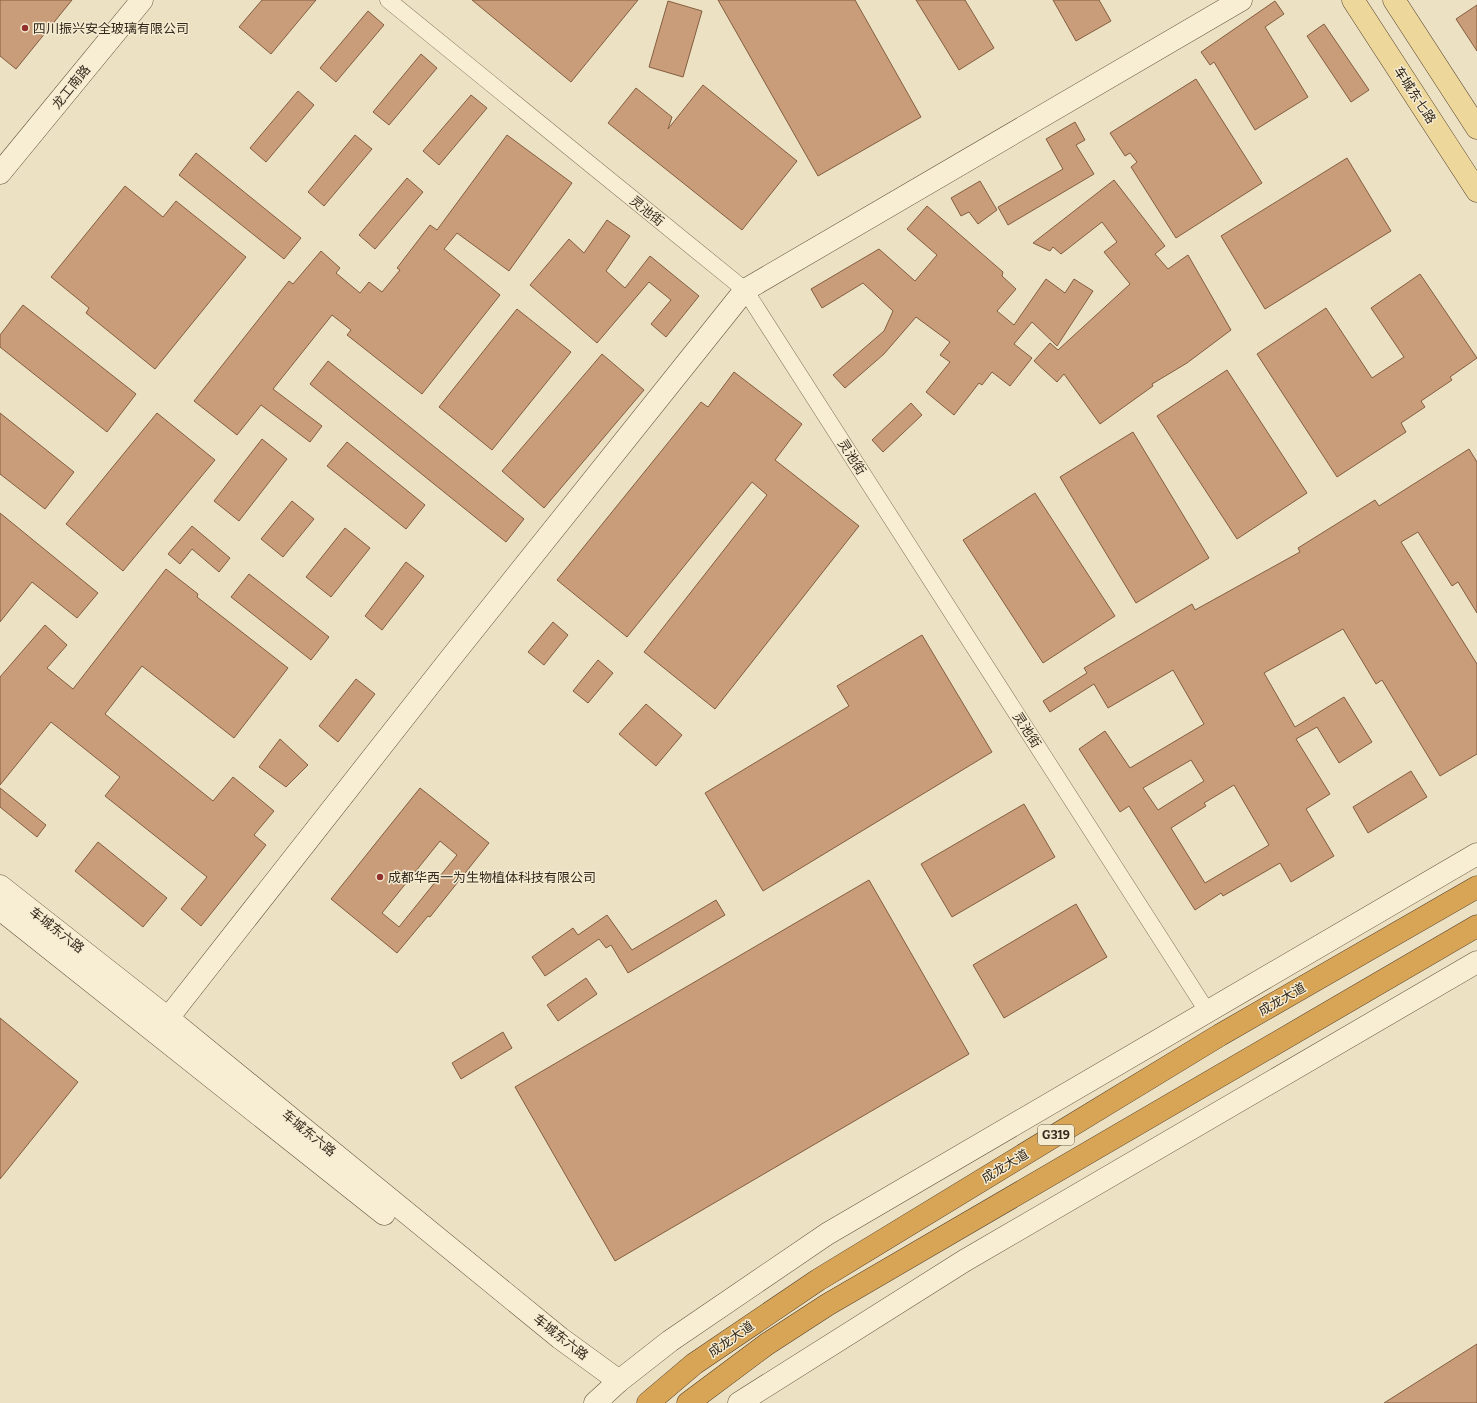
<svg xmlns="http://www.w3.org/2000/svg" width="1477" height="1403" font-family="Bitter,'Noto Sans SC',serif">
  <style>
    .building { fill: #c99d79; stroke: #835e41; fill-rule: evenodd }
    .lines { fill: none; stroke-linecap: round; stroke-linejoin: round }
    .street-casing { stroke: #85725a; stroke-width: 17 }
    .secondary-casing { stroke: #66533d; stroke-width: 23 }
    .primary-casing { stroke: #52402e; stroke-width: 23 }
    .highway-casing { stroke: #52402e; stroke-width: 23 }
    .street { stroke: #f7eed4; stroke-width: 16 }
    .secondary { stroke: #f7eed4; stroke-width: 22 }
    .primary { stroke: #eed79a; stroke-width: 22 }
    .highway { stroke: #d8a455; stroke-width: 22 }
    .poi-dot { fill: #91302c; stroke: #f4ebd1; stroke-width: 1.5 }
    .labels { text-anchor: middle; dominant-baseline: central; stroke-width: 3; stroke-linejoin: round; paint-order: stroke }
    .shield { fill: #f4ebd1; stroke: #6e6453; stroke-width: 1 }
    .shield-label { font-size: 12px; font-weight: bold; fill: #352a1d }
    .poi-label { font-size: 13px; fill: #352a1d; stroke: #f4ebd1; text-anchor: start }
    .street-label { font-size: 13px; fill: #352a1d; stroke: #f4ebd1 }
  </style>
  <rect width="100%" height="100%" fill="#ece1c2"/>
  <g class="building">
    <polygon points="0,0 72,0 16,69 0,56"/>
    <polygon points="262,0 316,0 271,54 239,27"/>
    <polygon points="472,0 638,0 571,82"/>
    <polygon points="718,0 855,0 921,117 818,176"/>
    <polygon points="916,0 965,0 994,48 959,70"/>
    <polygon points="1053,0 1099,0 1111,21 1076,41"/>
    <polygon points="668,1 702,11 683,77 649,67"/>
    <polygon points="1275,1 1284,14 1265,27 1308,97 1255,130 1214,62 1210,65 1201,52"/>
    <polygon points="1477,5 1477,51 1456,19"/>
    <polygon points="368,11 384,25 336,82 320,68"/>
    <polygon points="1324,24 1369,90 1351,102 1307,36"/>
    <polygon points="421,54 437,68 389,125 373,112"/>
    <polygon points="1196,79 1262,183 1176,238 1131,167 1137,162 1130,153 1125,156 1110,133"/>
    <polygon points="703,85 797,161 742,230 608,123 636,88 672,117 668,129"/>
    <polygon points="298,91 314,105 266,162 250,148"/>
    <polygon points="471,95 487,108 439,165 423,151"/>
    <polygon points="1075,122 1085,140 1076,145 1094,174 1008,225 998,207 1063,169 1046,139"/>
    <polygon points="355,135 372,149 324,206 308,192"/>
    <polygon points="507,135 572,183 509,271 457,233 444,249 500,295 422,394 347,335 351,330 332,315 273,389 322,426 310,442 261,405 237,435 194,401 289,281 293,284 321,251 340,268 336,273 360,293 369,282 382,292 400,270 397,268 430,225 437,230"/>
    <polygon points="196,153 301,238 284,259 179,175"/>
    <polygon points="1347,158 1391,231 1265,309 1221,236"/>
    <polygon points="407,178 423,192 375,249 359,235"/>
    <polygon points="1114,180 1165,246 1155,254 1168,269 1188,255 1231,330 1187,363 1152,384 1153,386 1100,424 1064,374 1057,382 1034,361 1050,343 1058,350 1130,284 1104,252 1117,242 1102,222 1061,254 1053,247 1050,251 1033,243"/>
    <polygon points="980,181 997,210 978,224 969,212 961,216 951,198"/>
    <polygon points="125,186 163,217 176,201 246,257 155,369 86,313 89,308 51,277"/>
    <polygon points="927,206 1003,272 1002,276 1016,289 997,311 1014,325 1046,279 1065,293 1074,279 1093,291 1057,346 1032,322 1014,344 1032,358 1010,386 992,372 982,385 979,383 954,415 926,392 950,362 940,355 950,342 916,317 884,354 845,388 833,375 884,331 893,311 863,283 822,308 811,289 879,249 915,281 937,255 907,229"/>
    <polygon points="607,220 630,236 606,271 625,288 650,256 699,296 666,337 651,324 671,300 649,282 597,343 530,285 569,239 584,253"/>
    <polygon points="1420,274 1477,358 1450,377 1452,380 1421,401 1425,407 1401,423 1406,432 1337,477 1257,354 1326,308 1372,378 1404,357 1371,308"/>
    <polygon points="23,305 136,394 107,432 0,347 0,335"/>
    <polygon points="517,309 571,352 492,450 439,407"/>
    <polygon points="602,354 644,390 544,508 502,471"/>
    <polygon points="328,361 524,519 506,542 310,384"/>
    <polygon points="1227,370 1307,493 1237,539 1157,416"/>
    <polygon points="734,372 802,424 775,460 859,526 715,709 644,652 767,495 752,482 627,637 557,580 701,402 708,407"/>
    <polygon points="911,403 922,415 883,452 872,440"/>
    <polygon points="0,413 74,472 45,509 0,474"/>
    <polygon points="157,413 215,460 123,571 66,524"/>
    <polygon points="1133,432 1209,558 1136,603 1060,477"/>
    <polygon points="262,439 287,459 239,521 214,501"/>
    <polygon points="347,442 425,505 406,529 327,466"/>
    <path d="M1469,449l8,13v151l-19,-31 -6,4 -34,-54 -17,10 76,122v90l-37,22 -58,-96 -6,4 -33,-55 -79,44 31,54 49,-30 28,45 -33,21 -22,-36 -21,12 34,55 -24,15 28,47 -43,26 -11,-19 -57,33 -2,-3 -26,17 -66,-104 -9,6 -41,-63 26,-18 25,37 74,-44 -31,-54 -65,38 -14,-24 -44,28 -7,-11 44,-28 -3,-5 108,-64 3,6 105,-58 -2,-4 77,-48 4,6zM1191,760l13,21 -46,29 -15,-22zM1234,785l35,60 -64,38 -34,-55 35,-22 -2,-3z"/>
    <polygon points="1035,493 1115,616 1043,663 963,540"/>
    <polygon points="292,501 314,519 283,557 261,539"/>
    <polygon points="0,513 98,593 77,618 32,582 0,622"/>
    <polygon points="192,526 230,558 219,572 192,549 180,564 168,554"/>
    <polygon points="345,528 370,548 331,597 306,577"/>
    <polygon points="406,562 424,576 382,630 365,616"/>
    <polygon points="166,569 198,594 197,597 288,668 234,738 142,666 105,714 213,801 233,777 274,811 254,835 266,845 201,926 181,909 207,877 105,796 120,777 51,722 0,785 0,677 45,625 67,645 47,668 73,689"/>
    <polygon points="249,574 329,637 311,660 231,597"/>
    <polygon points="553,622 568,635 544,665 528,652"/>
    <polygon points="922,635 992,752 763,891 705,793 849,706 837,686"/>
    <polygon points="598,660 613,673 588,703 573,691"/>
    <polygon points="356,679 375,694 338,742 319,726"/>
    <polygon points="646,704 682,735 656,766 619,734"/>
    <polygon points="280,739 308,765 286,787 259,767"/>
    <polygon points="1411,771 1427,797 1368,833 1353,807"/>
    <polygon points="0,788 46,825 37,837 0,807"/>
    <path d="M420,788l69,55 -59,74 -2,-1 -31,37 -66,-54zM440,841l17,14 -58,72 -17,-14z"/>
    <polygon points="1024,804 1055,857 952,917 921,864"/>
    <polygon points="98,842 167,898 143,927 75,871"/>
    <polygon points="869,880 969,1054 615,1261 515,1087"/>
    <polygon points="716,900 725,915 628,973 611,945 606,948 599,939 545,976 532,957 573,928 578,935 607,915 632,950"/>
    <polygon points="1076,904 1107,957 1004,1018 973,965"/>
    <polygon points="586,978 597,994 558,1021 547,1005"/>
    <polygon points="0,1018 78,1082 0,1179"/>
    <polygon points="503,1032 512,1048 461,1079 452,1063"/>
    <polygon points="1477,1344 1477,1403 1384,1403"/>
  </g>
  <g class="lines">
    <defs>
      <polyline id="street" points="388,0 745,290 1207,1011"/>
      <g id="secondary">
        <polyline points="0,173 142,0"/>
        <polyline points="0,886 168,1018 560,1338 619,1381"/>
        <polyline points="0,909 384,1214"/>
        <polyline points="168,1018 450,659 745,290 1241,0"/>
        <polyline points="595,1403 619,1381 670,1341 827,1234 1477,854"/>
        <polyline points="739,1403 964,1261 1477,962"/>
      </g>
      <g id="primary">
        <polyline points="1353,0 1477,191"/>
        <polyline points="1394,0 1477,128"/>
      </g>
      <g id="highway">
        <polyline points="648,1403 694,1364 818,1280 1220,1035 1477,887"/>
        <polyline points="688,1403 767,1344 827,1305 1477,926"/>
      </g>
    </defs>
    <use href="#street" class="street-casing"/>
    <use href="#secondary" class="secondary-casing"/>
    <use href="#primary" class="primary-casing"/>
    <use href="#highway" class="highway-casing"/>
    <use href="#street" class="street"/>
    <use href="#secondary" class="secondary"/>
    <use href="#primary" class="primary"/>
    <use href="#highway" class="highway"/>
  </g>
  <g class="poi-dot">
    <circle cx="25" cy="28" r="4"/>
    <circle cx="380" cy="877" r="4"/>
  </g>
  <g class="labels">
    <rect class="shield" x="1038" y="1125" width="36" height="20" rx="3"/>
    <g class="shield-label">
      <text x="1056" y="1135">G319</text>
    </g>
    <g class="poi-label">
      <text x="33" y="28">四川振兴安全玻璃有限公司</text>
      <text x="388" y="877">成都华西一为生物植体科技有限公司</text>
    </g>
    <g class="street-label">
      <text transform="translate(71 87) rotate(-51)">龙工南路</text>
      <text transform="translate(1415 95) rotate(57)">车城东七路</text>
      <text transform="translate(647 211) rotate(39)">灵池街</text>
      <text transform="translate(852 457) rotate(57)">灵池街</text>
      <text transform="translate(1027 730) rotate(57)">灵池街</text>
      <text transform="translate(57 930) rotate(38)">车城东六路</text>
      <text transform="translate(1282 999) rotate(-30)">成龙大道</text>
      <text transform="translate(309 1133) rotate(39)">车城东六路</text>
      <text transform="translate(1005 1166) rotate(-31)">成龙大道</text>
      <text transform="translate(561 1337) rotate(38)">车城东六路</text>
      <text transform="translate(731 1339) rotate(-35)">成龙大道</text>
    </g>
  </g>
</svg>
